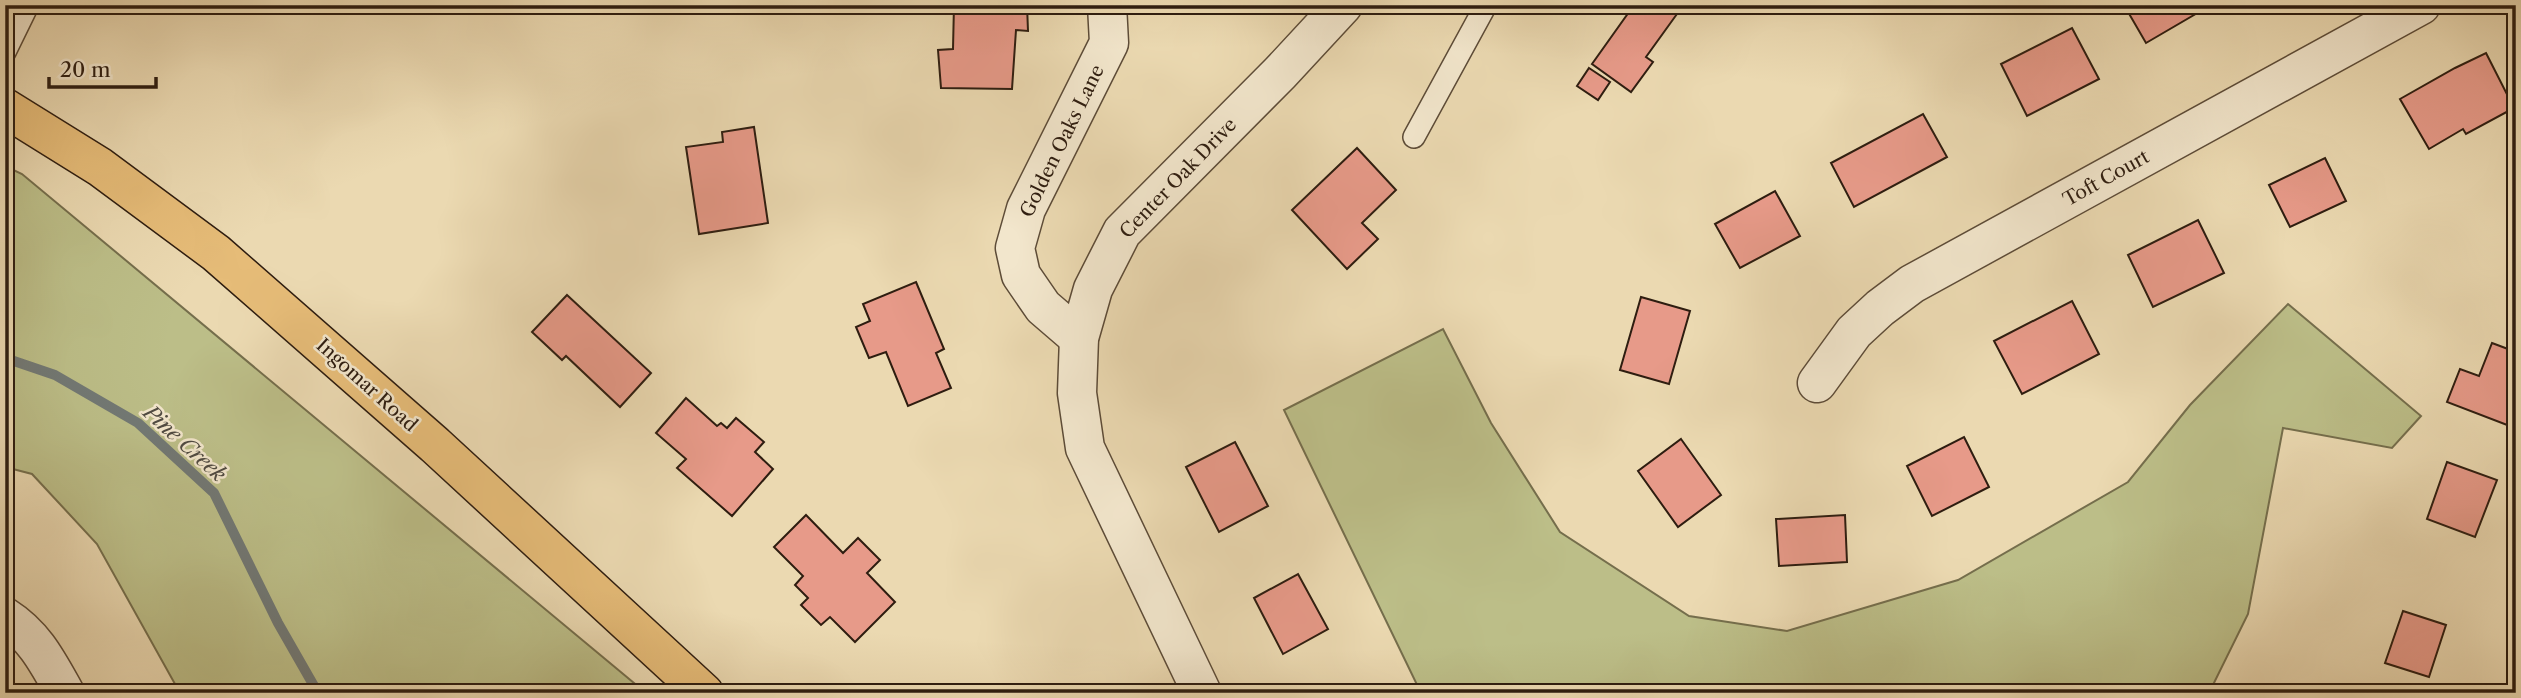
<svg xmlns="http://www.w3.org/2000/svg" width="2521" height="698" font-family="'Libre Caslon Text',serif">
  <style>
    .green { fill: #bcbe88; stroke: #756e4c; stroke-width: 2 }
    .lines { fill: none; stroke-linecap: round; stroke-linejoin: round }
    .stream { stroke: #727975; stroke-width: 10 }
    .building { fill: #e79a89; stroke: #2e1d10; stroke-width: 2 }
    .service-casing { stroke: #5d4c38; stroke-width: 24 }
    .minor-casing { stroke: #5d4c38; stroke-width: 41 }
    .primary-casing { stroke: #2e1d10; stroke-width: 41 }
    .service { stroke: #f2e6cc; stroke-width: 21 }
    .minor { stroke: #f2e6cc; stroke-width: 38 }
    .primary { stroke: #e6bc78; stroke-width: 38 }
    .labels { text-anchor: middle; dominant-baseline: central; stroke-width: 5; stroke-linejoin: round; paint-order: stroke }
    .street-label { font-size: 19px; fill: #2e1d10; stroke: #f2e6cc }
    .water-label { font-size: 21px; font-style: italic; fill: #504b42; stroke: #f2e6cc }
  </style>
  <rect width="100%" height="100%" fill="#ebd9b1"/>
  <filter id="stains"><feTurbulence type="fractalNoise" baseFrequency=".00286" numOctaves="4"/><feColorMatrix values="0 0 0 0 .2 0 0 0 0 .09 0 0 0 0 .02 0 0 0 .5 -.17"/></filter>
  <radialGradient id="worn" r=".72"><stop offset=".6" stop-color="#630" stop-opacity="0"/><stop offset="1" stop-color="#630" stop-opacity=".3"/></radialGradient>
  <g class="green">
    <polygon points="5,166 22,174 646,693 180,693 97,544 32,474 5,467"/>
    <polygon points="2288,304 2421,416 2392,448 2283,428 2248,614 2209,693 1421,693 1284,410 1443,329 1491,423 1560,532 1689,616 1787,631 1958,580 2128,482 2190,405"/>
  </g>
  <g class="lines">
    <polyline class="stream" points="5,358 55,375 138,423 214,493 278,623 318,693"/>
  </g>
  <g class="building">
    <polygon points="954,5 1027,5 1028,31 1016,30 1012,89 941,88 938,50 953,49"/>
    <polygon points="1634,5 1682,7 1646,57 1653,62 1631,92 1592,64"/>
    <polygon points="2124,5 2211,5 2146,43"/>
    <polygon points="2072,28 2099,79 2027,116 2001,64"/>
    <polygon points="2486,53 2514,108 2466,134 2463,129 2429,149 2400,99 2455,68"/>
    <polygon points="1589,68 1610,82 1598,100 1577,86"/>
    <polygon points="1923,114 1947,157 1854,207 1831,163"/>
    <polygon points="754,127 768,223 699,234 686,147 723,142 722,132"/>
    <polygon points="1357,148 1396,190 1362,223 1378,239 1347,269 1292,210"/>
    <polygon points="2325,158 2346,201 2290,227 2269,185"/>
    <polygon points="1775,191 1800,236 1740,268 1715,224"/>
    <polygon points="2198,220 2224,273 2153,307 2128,255"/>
    <polygon points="916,282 944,349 936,353 951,388 908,406 886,352 869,358 856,327 870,321 863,304"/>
    <polygon points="567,295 651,373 620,407 566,356 562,360 532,332"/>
    <polygon points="1641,297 1690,311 1669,384 1620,370"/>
    <polygon points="2072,301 2099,354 2022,394 1994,341"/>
    <polygon points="2492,343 2516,352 2515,428 2447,402 2460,369 2479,376"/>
    <polygon points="686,398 717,426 721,423 727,428 736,418 764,442 755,452 773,469 732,516 677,468 686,459 656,433"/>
    <polygon points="1964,437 1989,487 1932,516 1907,466"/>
    <polygon points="1681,439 1721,495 1678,527 1638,471"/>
    <polygon points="1235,442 1268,506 1219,532 1186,467"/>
    <polygon points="2447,462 2497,480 2475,537 2427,519"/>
    <polygon points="806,515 843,553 858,538 880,560 867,573 895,602 855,642 830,617 821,625 801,605 808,598 795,585 803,576 774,547"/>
    <polygon points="1845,515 1847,562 1779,566 1776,519"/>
    <polygon points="1298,574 1328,629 1283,654 1254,598"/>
    <polygon points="2403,611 2446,625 2429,677 2385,663"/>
  </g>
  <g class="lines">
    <defs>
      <g id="service">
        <polyline points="5,52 28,5"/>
        <polyline points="1414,137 1486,5"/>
      </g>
      <g id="minor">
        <polyline points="1079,338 1043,307 1021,275 1015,248 1026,209 1109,43 1107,5"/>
        <polyline points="1817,383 1854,332 1880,308 1912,284 2421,5"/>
        <path d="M5,617c30,19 43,46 60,76"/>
        <polyline points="1202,693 1085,448 1077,393 1079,338 1093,289 1122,232 1280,73 1343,5"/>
      </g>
      <polyline id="primary" points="5,108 100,167 216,253 435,445 704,693"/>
    </defs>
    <use href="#service" class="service-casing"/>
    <use href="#minor" class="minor-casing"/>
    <use href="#primary" class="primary-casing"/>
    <use href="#service" class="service"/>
    <use href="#minor" class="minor"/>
    <use href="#primary" class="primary"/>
  </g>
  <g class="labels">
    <g class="street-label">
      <text transform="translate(1062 141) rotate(-64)">Golden Oaks Lane</text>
      <text transform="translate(1178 178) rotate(-46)">Center Oak Drive</text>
      <text transform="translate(2106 178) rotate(-29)">Toft Court</text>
      <text transform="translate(367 385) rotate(42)">Ingomar Road</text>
    </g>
    <g class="water-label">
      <text transform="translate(185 443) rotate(42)">Pine Creek</text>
    </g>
  </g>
  <rect width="2521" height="698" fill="none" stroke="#ebd9b1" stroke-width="28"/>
  <rect x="7" y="7" width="2507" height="684" fill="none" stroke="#2e1d10" stroke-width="3.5"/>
  <rect x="14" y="14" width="2493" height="670" fill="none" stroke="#2e1d10" stroke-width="2"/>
  <path d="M49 77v10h107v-10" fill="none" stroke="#2e1d10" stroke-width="3.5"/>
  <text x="60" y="77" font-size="21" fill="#2e1d10" stroke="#f2e6cc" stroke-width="5" paint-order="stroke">20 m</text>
  <rect width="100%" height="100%" filter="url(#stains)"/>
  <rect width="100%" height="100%" fill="url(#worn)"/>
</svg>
